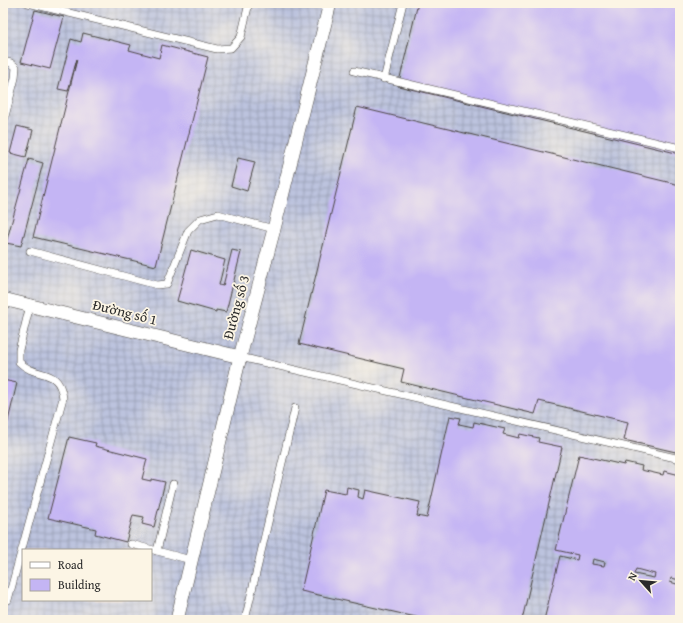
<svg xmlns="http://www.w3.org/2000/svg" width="683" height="623" font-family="'Gentium Book Plus',serif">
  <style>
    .industrial { fill: url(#industrial-grid); fill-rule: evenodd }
    .building { fill: #c4b5f4; fill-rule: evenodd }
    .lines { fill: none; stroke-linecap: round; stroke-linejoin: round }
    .lane-casing { stroke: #494541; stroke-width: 8 }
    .street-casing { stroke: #494541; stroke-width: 14 }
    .lane { stroke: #fff; stroke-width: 7 }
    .street { stroke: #fff; stroke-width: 13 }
    .labels { text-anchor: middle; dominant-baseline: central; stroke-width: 3.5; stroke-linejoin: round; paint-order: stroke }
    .street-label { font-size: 14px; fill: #2b2b2b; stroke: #fcf5e5 }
  </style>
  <defs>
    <pattern id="industrial-grid" width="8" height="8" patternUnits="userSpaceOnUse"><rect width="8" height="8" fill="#bcc3de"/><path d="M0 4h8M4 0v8" fill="none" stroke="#999fb4"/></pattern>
  </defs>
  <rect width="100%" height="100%" fill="#fcf5e5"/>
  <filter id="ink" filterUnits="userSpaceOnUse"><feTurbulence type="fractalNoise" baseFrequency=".025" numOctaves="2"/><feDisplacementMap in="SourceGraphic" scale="8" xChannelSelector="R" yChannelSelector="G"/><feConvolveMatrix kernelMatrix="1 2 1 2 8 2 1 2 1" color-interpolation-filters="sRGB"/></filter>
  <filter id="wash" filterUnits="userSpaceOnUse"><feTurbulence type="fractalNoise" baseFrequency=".012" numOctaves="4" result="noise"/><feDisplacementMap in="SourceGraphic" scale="16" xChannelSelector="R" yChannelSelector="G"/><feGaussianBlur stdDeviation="0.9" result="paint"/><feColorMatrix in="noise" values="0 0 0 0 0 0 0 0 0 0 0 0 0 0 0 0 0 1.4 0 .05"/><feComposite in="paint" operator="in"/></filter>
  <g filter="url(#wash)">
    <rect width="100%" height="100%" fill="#f3dabc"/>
    <path class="industrial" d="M3,3h677v617h-677zM23,550h128v50h-128z"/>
    <g id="blocks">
      <g class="building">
        <polygon points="418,3 680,3 680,154 398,86"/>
        <polygon points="35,10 64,17 50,69 21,62"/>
        <polygon points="83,33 131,45 129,50 159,58 162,45 208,57 156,266 33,237 77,59 68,91 58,89 71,39 81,42"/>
        <polygon points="357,107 680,185 680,453 624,440 628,422 539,401 535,414 401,382 404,369 299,344"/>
        <polygon points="17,126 33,130 26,157 10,153"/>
        <polygon points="238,158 255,162 247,191 231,186"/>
        <polygon points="29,159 43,163 21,246 6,243"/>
        <polygon points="191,250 225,260 219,285 223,286 232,250 241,252 226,312 216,310 216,312 177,301"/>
        <polygon points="3,380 17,383 4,438 3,438"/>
        <polygon points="450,416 461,418 459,424 473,427 474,422 505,429 503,434 519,438 520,434 539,438 538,442 562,447 522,620 429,620 301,591 324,490 346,494 347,487 359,490 358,497 363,499 365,490 420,502 417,516 427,518"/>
        <polygon points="69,437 96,443 95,446 147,459 142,479 151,481 151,479 165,482 154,527 142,524 144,517 133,515 126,542 95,534 96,529 48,518"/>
        <path d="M579,455l45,10 1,-3 17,4 -1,4 22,5 1,-4 16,4v105l-9,-2 -1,4 10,3v35h-136l16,-64 17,4 1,-5 -22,-5zM593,559l12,3 -1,4 -12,-2zM636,569l19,5 -1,4 -20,-4z"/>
      </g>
    </g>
  </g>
  <g filter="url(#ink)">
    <use href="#blocks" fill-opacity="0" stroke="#494541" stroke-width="1"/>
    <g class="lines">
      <defs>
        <g id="lane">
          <polyline points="28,3 217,49 231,48 241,37 249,3"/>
          <polyline points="3,61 11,63 16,67 15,78 3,124"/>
          <polyline points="354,71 680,148"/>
          <polyline points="384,79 403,3"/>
          <polyline points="30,251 157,285 167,284 188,231 200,219 218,214 274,229"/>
          <polyline points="240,357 680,459"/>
          <polyline points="131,544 191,560"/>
          <polyline points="157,551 173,484"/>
          <path d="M8,600l55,-202c-4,-32 -26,-18 -44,-36v-12l11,-45"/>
          <polyline points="245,620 295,408"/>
        </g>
        <g id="street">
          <polyline points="3,299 240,357"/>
          <polyline points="177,620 240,357 274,229 330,3"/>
        </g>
      </defs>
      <use href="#lane" class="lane-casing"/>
      <use href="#street" class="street-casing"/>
      <use href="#lane" class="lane"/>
      <use href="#street" class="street"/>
    </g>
  </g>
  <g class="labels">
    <g class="street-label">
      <text transform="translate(236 307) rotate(-75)">Đường số 3</text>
      <text transform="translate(125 312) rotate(14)">Đường số 1</text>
    </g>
  </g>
  <rect width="683" height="623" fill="none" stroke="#fcf5e5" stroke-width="16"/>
  <rect x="22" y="549" width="130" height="52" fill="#fcf5e5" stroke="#a8a49b"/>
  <rect x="30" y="562" width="20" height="6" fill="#ffffff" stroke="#a8a49b"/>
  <text x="58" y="569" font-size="12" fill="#2b2b2b">Road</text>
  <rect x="30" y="579" width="20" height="12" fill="#c4b5f4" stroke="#a8a49b"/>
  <text x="58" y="589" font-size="12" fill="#2b2b2b">Building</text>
  <g transform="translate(641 581) rotate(297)" stroke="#fcf5e5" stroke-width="3" paint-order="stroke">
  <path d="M0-3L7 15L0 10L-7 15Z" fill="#2b2b2b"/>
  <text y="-6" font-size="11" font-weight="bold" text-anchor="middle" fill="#2b2b2b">N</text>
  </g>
</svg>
